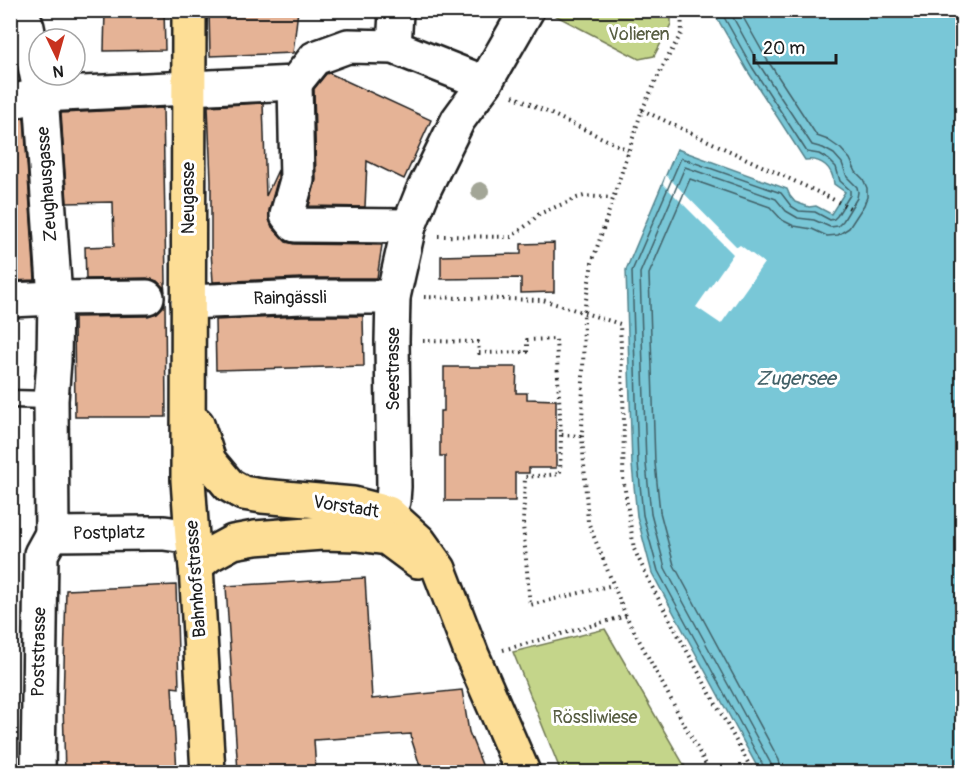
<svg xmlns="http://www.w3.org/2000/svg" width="973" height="783" font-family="Pangolin,sans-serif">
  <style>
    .green { fill: #c4d58a; stroke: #707853; stroke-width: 1.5 }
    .water { fill: #79c7d7; stroke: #54838c; stroke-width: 1.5 }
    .pier { fill: #fff }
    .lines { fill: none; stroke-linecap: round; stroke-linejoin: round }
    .shore { stroke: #416067; stroke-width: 1.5 }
    .building { fill: #e5b396; stroke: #1c1c1c; stroke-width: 1.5 }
    .lane-casing { stroke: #1c1c1c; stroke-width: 21 }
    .street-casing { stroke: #1c1c1c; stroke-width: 38 }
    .primary-casing { stroke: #1c1c1c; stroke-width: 38 }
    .path { stroke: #1c1c1c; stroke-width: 4; stroke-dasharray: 1.5 4.5; stroke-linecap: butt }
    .lane { stroke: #fff; stroke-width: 16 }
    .street { stroke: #fff; stroke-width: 33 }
    .primary { stroke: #fdde96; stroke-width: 33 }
    .tree { fill: #a3a697 }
    .labels { text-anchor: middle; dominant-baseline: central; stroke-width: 6; stroke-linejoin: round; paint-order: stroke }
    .park-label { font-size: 18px; fill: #575d42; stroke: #fff }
    .street-label { font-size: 18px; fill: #1c1c1c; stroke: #fff }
    .water-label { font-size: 20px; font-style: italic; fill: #416067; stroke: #fff }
  </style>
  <rect width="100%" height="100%" fill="#fff"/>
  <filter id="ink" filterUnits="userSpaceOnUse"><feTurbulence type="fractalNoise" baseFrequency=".0167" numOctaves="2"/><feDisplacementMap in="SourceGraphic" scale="12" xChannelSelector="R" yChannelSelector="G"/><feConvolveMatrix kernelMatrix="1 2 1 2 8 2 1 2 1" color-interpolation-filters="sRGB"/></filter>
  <g filter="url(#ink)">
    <g class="green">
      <polygon points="547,11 671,11 671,24 654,56 639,59"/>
      <polygon points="605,629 688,772 561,772 513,652"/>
    </g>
    <path class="water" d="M713,11h249v761h-202l-108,-199 -15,-57 -5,-51 -6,-195 51,-121 110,40 3,7 5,6 14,5 7,-1 15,8 14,-22 -11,-8c-1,-16 -12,-26 -29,-24l-58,-90z"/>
    <polygon class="pier" points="666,175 737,247 740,245 764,263 721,324 696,307 733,254 663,184"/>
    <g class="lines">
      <g class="shore">
        <polyline points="720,10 752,67 807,152 819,154 829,160 836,167 840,181 850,190 850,195 837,216 834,219 830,220 815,212 799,211 791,206 781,193 681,158 632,271 638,464 643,515 658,571 764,767 765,772"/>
        <polyline points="729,10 758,63 812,145 823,148 834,154 842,163 847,177 857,187 858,192 857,198 843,221 838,226 830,227 814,220 798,218 786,211 776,199 685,167 640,273 646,464 651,514 665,568 771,764 772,772"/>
        <polyline points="739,10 766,58 817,136 828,140 841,149 850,159 856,172 863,179 867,188 867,197 864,205 849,228 838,235 827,236 812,229 794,226 782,220 770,207 690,179 649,274 655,463 660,512 674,565 779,760 781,772"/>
      </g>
    </g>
    <g class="building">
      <polygon points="105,10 164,10 165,50 104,51"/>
      <polygon points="209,10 298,10 293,53 210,56"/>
      <polygon points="329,73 431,120 404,179 367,161 365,207 309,206 316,180 314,89 326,74"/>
      <polygon points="263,103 266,196 278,170 278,178 269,210 269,219 272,227 286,242 294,244 382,245 377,278 301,278 213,282 211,251 211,181 208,106"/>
      <polygon points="163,108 166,283 164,283 165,292 163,287 157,281 147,278 86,279 85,247 114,246 113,202 67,203 61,113"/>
      <polygon points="24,118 35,280 10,281 10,120"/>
      <polygon points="554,243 554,292 521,293 521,278 441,279 441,256 521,254 521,244"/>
      <polygon points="165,301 166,417 75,417 74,317 148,316 157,313 163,307"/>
      <polygon points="302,316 363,316 364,366 216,370 215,320"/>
      <polygon points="444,367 517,367 516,393 527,393 527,399 556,400 556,468 529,468 529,473 515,473 515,501 445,501 445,456 440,456 440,411 444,411"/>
      <polygon points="365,578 372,699 462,690 469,732 485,772 422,772 412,741 411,734 314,740 316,772 238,772 226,586"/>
      <polygon points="176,585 179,688 172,687 177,772 65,772 63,705 66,590"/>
    </g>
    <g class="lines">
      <defs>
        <polyline id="lane" points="10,399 51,400"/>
        <g id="street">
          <polyline points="21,10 27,27 41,95 55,298 54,361 51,400 52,534"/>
          <polyline points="393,10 396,13 394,47"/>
          <polyline points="295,83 297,180 287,215 295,225 409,226"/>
          <polyline points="10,102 41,95 295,83 315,58 348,46 394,47 485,83"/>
          <polyline points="10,300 55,298 147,297"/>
          <polyline points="188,302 302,297 393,297"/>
          <polyline points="388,513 393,501 394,487 392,341 393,297 409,226 423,191 458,120 485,83 527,10"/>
          <polyline points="52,534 148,533 164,533 192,537"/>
          <polyline points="38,772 41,554 52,534"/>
        </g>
        <g id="primary">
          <polyline points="189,10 188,480 192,537 196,566 208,772"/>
          <polyline points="197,424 209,461 229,485 243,493 262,496 353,504 388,513 419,541 439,569 472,655 523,772"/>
          <polyline points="196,566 209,555 233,542 255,538 322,533 358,534 387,538 418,561"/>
        </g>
      </defs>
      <use href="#lane" class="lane-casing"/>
      <use href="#street" class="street-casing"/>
      <use href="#primary" class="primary-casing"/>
      <g class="path">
        <polyline points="681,10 682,32 662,68 642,110 592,263 584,312 582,436 588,522 626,616 710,772"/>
        <polyline points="513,96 628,150"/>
        <polyline points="642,110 824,195 852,209"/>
        <polyline points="438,236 511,237 531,222 539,214 577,198 584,196 612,198"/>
        <polyline points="424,297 543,300 620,324 624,421 623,477 634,549 652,587 753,772"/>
        <polyline points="423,341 478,342 479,353 527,352 527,340 556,339 561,435 582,436"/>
        <polyline points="561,435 560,474 525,477 523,525 530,605 613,585"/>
        <polyline points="503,650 626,616"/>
      </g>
      <use href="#lane" class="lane"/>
      <use href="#street" class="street"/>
      <use href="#primary" class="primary"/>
    </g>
    <circle class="tree" cx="480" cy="191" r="9"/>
  </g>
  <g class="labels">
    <g class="park-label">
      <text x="639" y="34">Volieren</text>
      <text x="595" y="717">Rössliwiese</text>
    </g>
    <g class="street-label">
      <text transform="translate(47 184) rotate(-94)">Zeughausgasse</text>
      <text transform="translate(188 198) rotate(-90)">Neugasse</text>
      <text transform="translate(290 298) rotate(-1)">Raingässli</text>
      <text transform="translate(393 369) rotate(-90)">Seestrasse</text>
      <text transform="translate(346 507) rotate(9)">Vorstadt</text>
      <text transform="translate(109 533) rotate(-1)">Postplatz</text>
      <text transform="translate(196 579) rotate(-94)">Bahnhofstrasse</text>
      <text transform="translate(39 652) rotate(-89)">Poststrasse</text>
    </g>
    <g class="water-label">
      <text x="796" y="378">Zugersee</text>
    </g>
  </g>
  <rect width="973" height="783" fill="none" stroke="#fff" stroke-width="36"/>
  <rect x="18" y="18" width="937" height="747" fill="none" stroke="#1c1c1c" stroke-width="2" filter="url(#ink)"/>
  <g transform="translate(57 57) rotate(175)"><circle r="28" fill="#ffffff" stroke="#a4a4a4" stroke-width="1.5"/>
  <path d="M0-4.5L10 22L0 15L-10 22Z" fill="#c8321e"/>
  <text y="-9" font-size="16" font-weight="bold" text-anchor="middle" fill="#1c1c1c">N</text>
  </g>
  <path d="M754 54v9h82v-9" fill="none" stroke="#1c1c1c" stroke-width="3"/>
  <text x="763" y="54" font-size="18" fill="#1c1c1c" stroke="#ffffff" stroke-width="4.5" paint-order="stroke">20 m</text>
</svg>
